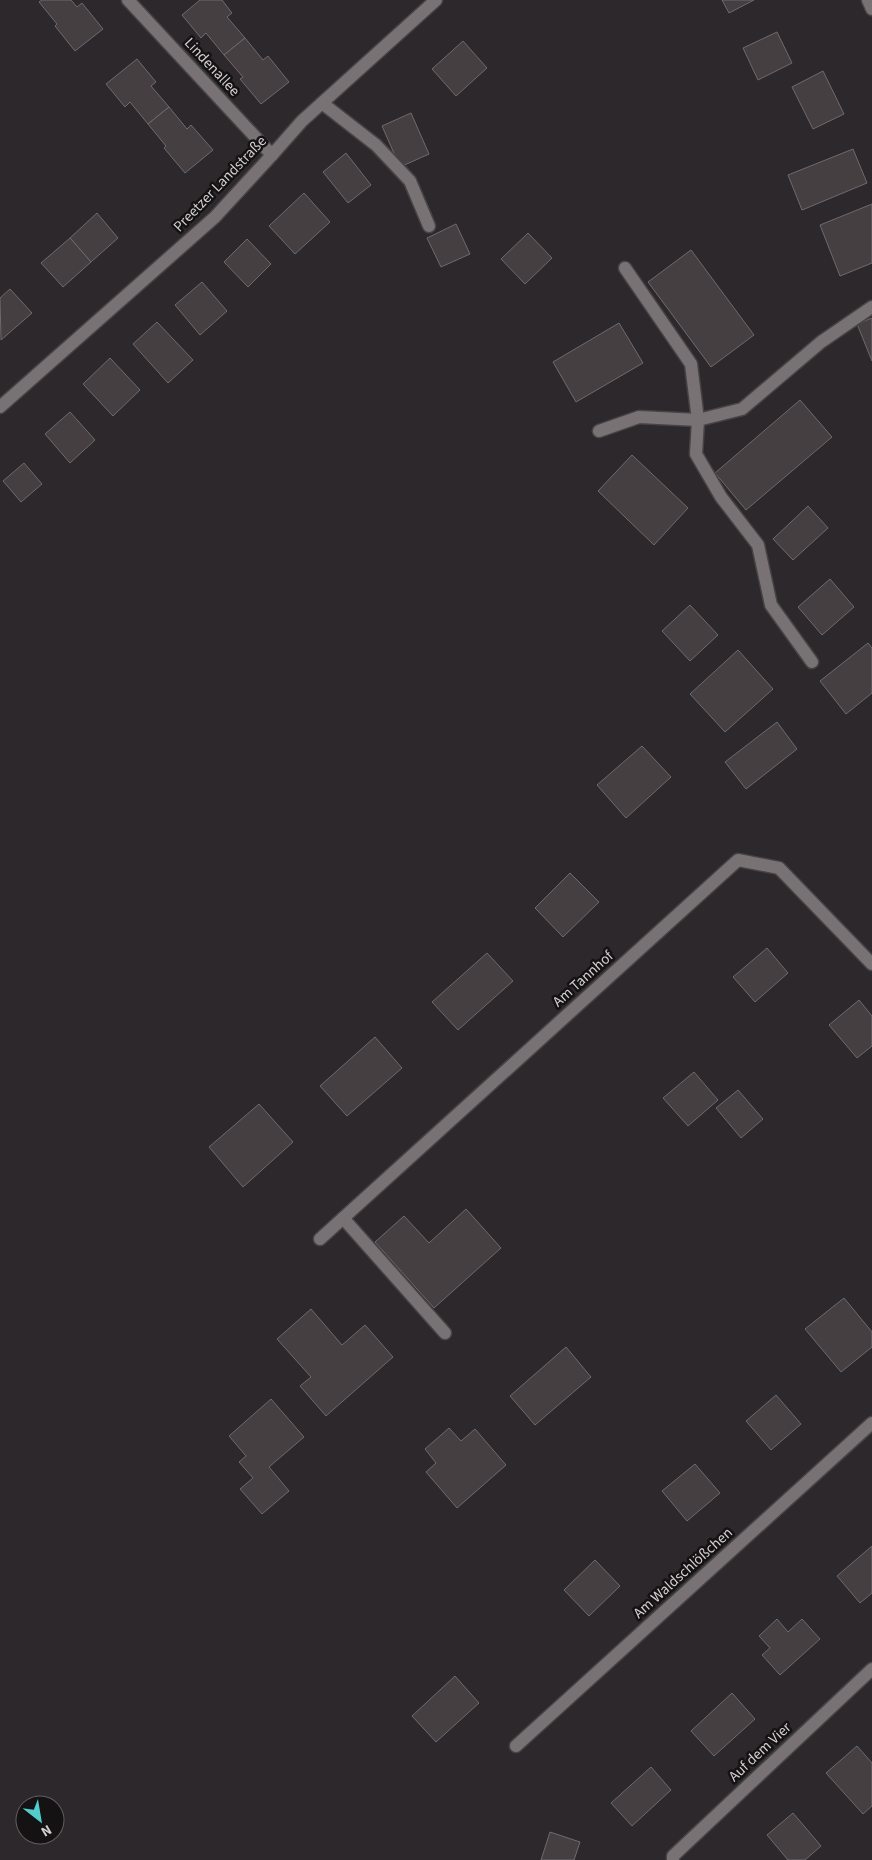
<svg xmlns="http://www.w3.org/2000/svg" width="872" height="1860" font-family="'Source Sans 3',sans-serif">
  <style>
    .building { fill: #453f42; stroke: #6f6a6d }
    .lines { fill: none; stroke-linecap: round; stroke-linejoin: round }
    .lane-casing { stroke: #474345; stroke-width: 15 }
    .street-casing { stroke: #474345; stroke-width: 15 }
    .secondary-casing { stroke: #474345; stroke-width: 15 }
    .lane { stroke: #787275; stroke-width: 12 }
    .street { stroke: #787275; stroke-width: 12 }
    .secondary { stroke: #787275; stroke-width: 12 }
    .labels { text-anchor: middle; dominant-baseline: central; stroke-width: 5; stroke-linejoin: round; paint-order: stroke }
    .street-label { font-size: 15px; fill: #d4d0d2; stroke: #141213 }
  </style>
  <rect width="100%" height="100%" fill="#2d282b"/>
  <g class="building">
    <polygon points="42,0 71,0 77,7 82,3 103,29 75,51 55,26 57,24 39,2"/>
    <polygon points="200,0 222,0 232,13 227,17 245,38 224,55 206,33 201,38 182,15"/>
    <polygon points="722,0 754,0 729,13"/>
    <polygon points="777,32 792,63 758,80 743,48"/>
    <polygon points="245,38 263,60 268,56 289,82 261,104 240,79 243,77 224,55"/>
    <polygon points="463,41 487,68 456,96 432,69"/>
    <polygon points="137,59 156,82 151,86 169,107 148,124 130,102 125,107 106,84"/>
    <polygon points="823,71 844,114 813,129 792,87"/>
    <polygon points="169,107 187,129 191,125 213,150 185,173 164,148 166,146 148,124"/>
    <polygon points="411,113 429,154 400,167 382,126"/>
    <polygon points="853,149 867,183 802,210 788,175"/>
    <polygon points="346,153 371,185 348,203 323,172"/>
    <polygon points="304,193 330,222 295,254 269,226"/>
    <polygon points="872,204 872,263 840,276 820,225"/>
    <polygon points="97,213 118,238 91,262 70,238"/>
    <polygon points="456,224 470,254 441,267 427,238"/>
    <polygon points="528,233 552,258 525,284 501,259"/>
    <polygon points="70,238 91,262 63,287 41,263"/>
    <polygon points="247,239 271,264 248,287 224,262"/>
    <polygon points="691,250 754,335 711,367 648,282"/>
    <polygon points="202,282 227,311 200,335 175,305"/>
    <polygon points="10,289 32,313 1,340 0,298"/>
    <polygon points="872,318 872,361 857,324"/>
    <polygon points="157,322 193,360 168,383 133,344"/>
    <polygon points="619,323 643,363 576,402 553,362"/>
    <polygon points="110,358 140,390 113,416 83,384"/>
    <polygon points="800,400 832,437 746,510 715,473"/>
    <polygon points="70,412 95,440 70,463 45,434"/>
    <polygon points="632,455 688,508 654,545 598,491"/>
    <polygon points="24,463 42,484 21,502 3,481"/>
    <polygon points="808,506 828,528 793,560 773,539"/>
    <polygon points="830,579 854,607 822,635 798,607"/>
    <polygon points="690,605 718,635 690,661 662,631"/>
    <polygon points="868,643 872,648 872,693 846,714 820,681"/>
    <polygon points="738,650 773,689 725,732 690,694"/>
    <polygon points="777,722 797,749 746,789 725,762"/>
    <polygon points="642,746 671,777 626,818 597,785"/>
    <polygon points="570,873 599,902 563,937 535,908"/>
    <polygon points="767,948 788,973 755,1002 733,977"/>
    <polygon points="487,953 513,981 458,1030 432,1002"/>
    <polygon points="859,1000 872,1016 872,1046 857,1058 829,1025"/>
    <polygon points="375,1037 402,1068 347,1116 320,1086"/>
    <polygon points="694,1072 718,1100 688,1126 663,1098"/>
    <polygon points="738,1090 763,1119 741,1138 716,1108"/>
    <polygon points="259,1104 293,1142 243,1187 209,1147"/>
    <polygon points="466,1209 501,1248 434,1308 375,1242 404,1216 429,1243"/>
    <polygon points="844,1298 872,1332 872,1347 841,1372 805,1329"/>
    <polygon points="311,1309 342,1345 365,1325 393,1357 326,1416 300,1386 311,1377 277,1339"/>
    <polygon points="566,1347 591,1377 535,1425 510,1396"/>
    <polygon points="776,1395 801,1424 771,1450 746,1421"/>
    <polygon points="271,1399 304,1437 269,1467 289,1491 262,1514 240,1489 253,1478 239,1462 246,1456 229,1436"/>
    <polygon points="449,1428 461,1441 475,1429 506,1465 457,1508 426,1472 436,1463 425,1449"/>
    <polygon points="695,1464 720,1493 687,1521 662,1491"/>
    <polygon points="872,1546 872,1593 860,1603 837,1576"/>
    <polygon points="595,1560 620,1586 589,1616 564,1590"/>
    <polygon points="777,1619 788,1632 802,1619 820,1639 780,1675 762,1655 770,1648 759,1636"/>
    <polygon points="455,1676 479,1703 436,1742 412,1716"/>
    <polygon points="732,1693 755,1719 714,1756 691,1731"/>
    <polygon points="857,1746 872,1763 872,1806 863,1814 826,1773"/>
    <polygon points="651,1767 671,1790 632,1826 611,1803"/>
    <polygon points="793,1813 821,1846 805,1860 788,1860 767,1835"/>
    <polygon points="550,1832 580,1842 574,1860 541,1860"/>
  </g>
  <g class="lines">
    <defs>
      <g id="lane">
        <polyline points="322,103 376,145 410,181 429,226"/>
        <polyline points="599,431 639,417 698,420 691,364 625,268"/>
        <polyline points="812,662 771,605 758,545 721,497 696,454 698,420 742,409 821,342 872,307"/>
        <polyline points="343,1218 445,1333"/>
      </g>
      <g id="street">
        <polyline points="128,0 272,155"/>
        <polyline points="0,407 215,217 272,155 302,121 436,0"/>
        <polyline points="320,1239 738,860 779,868 872,964"/>
        <polyline points="516,1746 872,1423"/>
        <polyline points="673,1860 673,1856 872,1669"/>
      </g>
      <polyline id="secondary" points="868,0 872,9"/>
    </defs>
    <use href="#lane" class="lane-casing"/>
    <use href="#street" class="street-casing"/>
    <use href="#secondary" class="secondary-casing"/>
    <use href="#lane" class="lane"/>
    <use href="#street" class="street"/>
    <use href="#secondary" class="secondary"/>
  </g>
  <g class="labels">
    <g class="street-label">
      <text transform="translate(212 67) rotate(47)">Lindenallee</text>
      <text transform="translate(220 184) rotate(-46)">Preetzer Landstraße</text>
      <text transform="translate(583 979) rotate(-42)">Am Tannhof</text>
      <text transform="translate(683 1573) rotate(-42)">Am Waldschlößchen</text>
      <text transform="translate(760 1752) rotate(-43)">Auf dem Vier</text>
    </g>
  </g>
  <g transform="translate(40 1820) rotate(149)"><circle r="24" fill="#141213" stroke="#615e5f"/>
  <path d="M0-4L9 19L0 12L-9 19Z" fill="#52cdcc"/>
  <text y="-8" font-size="14" font-weight="bold" text-anchor="middle" fill="#d4d0d2">N</text>
  </g>
</svg>
